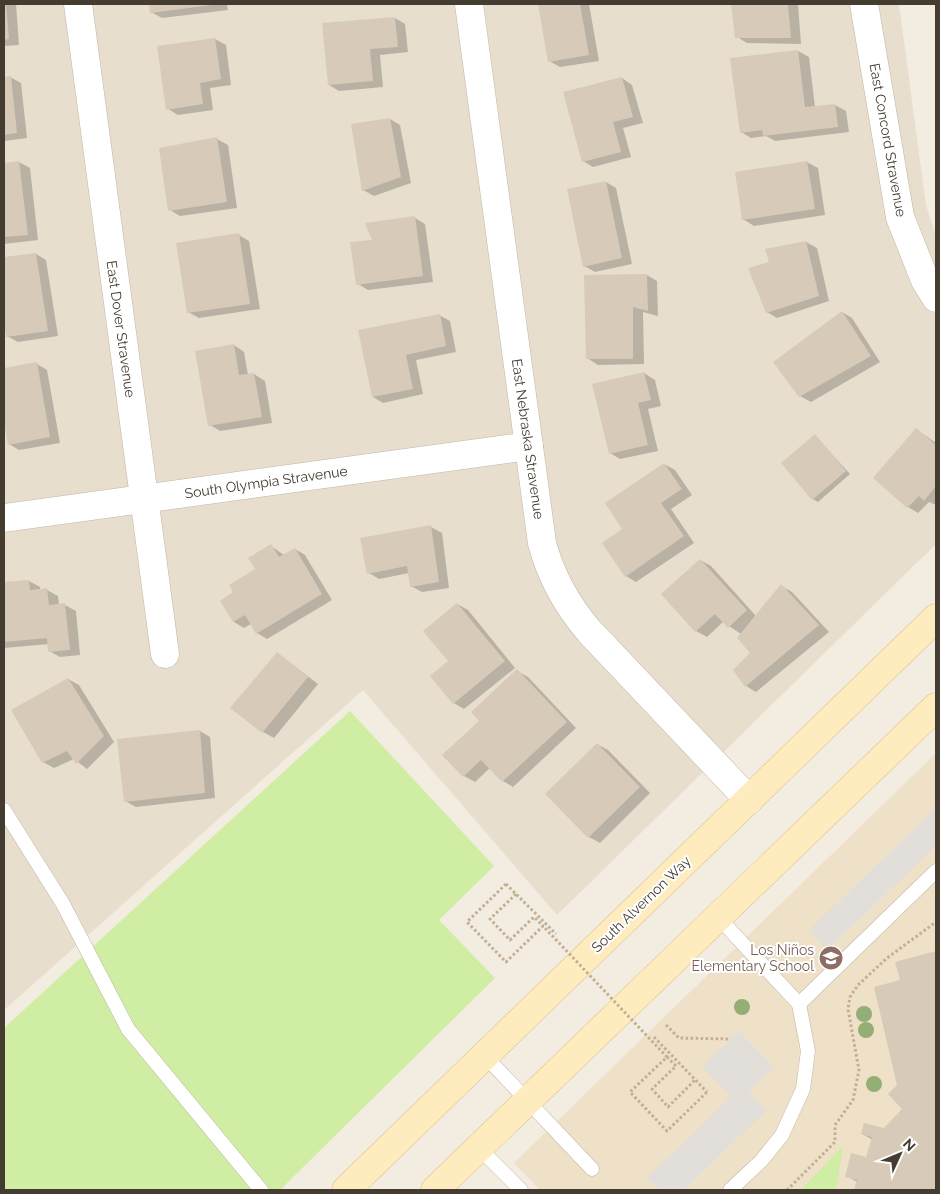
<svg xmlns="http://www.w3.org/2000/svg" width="940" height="1194" font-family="Raleway,sans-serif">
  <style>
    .residential { fill: #e7dece }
    .education { fill: #eee1c8 }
    .green { fill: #d0eda4 }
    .parking { fill: #e2dfda }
    .shadow { fill: #0003 }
    .building { fill: #d8cab8 }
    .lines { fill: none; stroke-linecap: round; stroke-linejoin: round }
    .service-casing { stroke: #c1b6a5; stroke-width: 15 }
    .minor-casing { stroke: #c1b6a5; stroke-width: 29 }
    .secondary-casing { stroke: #dbc28c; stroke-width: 29 }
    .path { stroke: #c2af92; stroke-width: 3; stroke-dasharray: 2.5 2.5; stroke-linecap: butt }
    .service { stroke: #fff; stroke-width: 14 }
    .minor { stroke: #fff; stroke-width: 28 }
    .secondary { stroke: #ffecbe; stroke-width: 28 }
    .path-bridge { stroke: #c2af92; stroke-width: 3; stroke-dasharray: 2.5 2.5; stroke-linecap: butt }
    .tree { fill: #94ae76 }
    .labels { text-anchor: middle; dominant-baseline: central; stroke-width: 4; stroke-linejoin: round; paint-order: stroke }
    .street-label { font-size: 14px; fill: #443c31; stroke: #fff }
    .education-label { font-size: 14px; fill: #785e54; stroke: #fff; text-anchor: end }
  </style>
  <rect width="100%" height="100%" fill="#f3ece1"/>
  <polygon class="residential" points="4,4 899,4 926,206 936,235 936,544 557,915 363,690 4,1010"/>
  <polygon class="education" points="936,753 936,1190 540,1190 514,1163"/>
  <g class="green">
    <polygon points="350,711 494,866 439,920 495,978 280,1190 4,1190 4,1028"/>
    <polygon points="843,1146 836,1190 801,1190"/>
  </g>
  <g class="parking">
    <polygon points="936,808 936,846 827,950 809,930"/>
    <polygon points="739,1031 774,1067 749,1092 766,1111 684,1190 659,1190 647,1178 731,1097 702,1067"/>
  </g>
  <g class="shadow">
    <polygon points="4,4 16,4 19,45 4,46"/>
    <polygon points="150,4 227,4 228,10 162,18 151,12"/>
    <polygon points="539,4 589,4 599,61 560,67 549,61"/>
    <polygon points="732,4 798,4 801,44 747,43 737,37"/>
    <polygon points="395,18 405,24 408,52 380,55 383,87 339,91 329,85"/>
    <polygon points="215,39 226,45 231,85 210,88 213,110 178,115 168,109 159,47"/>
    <polygon points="798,51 809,57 815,107 835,105 846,111 849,132 775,141 766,136 751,138 741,132"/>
    <polygon points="10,77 21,83 27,138 4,141 4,78"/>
    <polygon points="622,78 632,85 643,123 623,128 631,157 593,167 583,161"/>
    <polygon points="390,119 400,125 411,183 374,196 363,190"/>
    <polygon points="217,139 228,145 237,208 180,216 170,210"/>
    <polygon points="19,162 30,168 38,240 4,244 4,164"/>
    <polygon points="807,162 818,168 825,215 754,226 743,219"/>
    <polygon points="606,182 616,188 632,264 595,272 584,266"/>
    <polygon points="415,218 425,224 433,282 368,290 358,284"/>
    <polygon points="239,235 249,241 260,309 199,318 188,312"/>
    <polygon points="806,242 817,248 829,301 777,318 767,312 771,263"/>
    <polygon points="36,254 46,260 58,336 18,342 7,336 4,313 4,259"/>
    <polygon points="647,275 657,281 658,316 643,312 644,364 598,365 587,358"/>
    <polygon points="842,312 852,318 880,362 811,402 800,396"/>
    <polygon points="439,315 450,321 456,352 416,360 423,394 383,403 373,397 359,331"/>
    <polygon points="234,345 244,352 248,375 254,374 265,381 272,423 220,431 210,425"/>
    <polygon points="37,364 47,370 60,443 19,450 9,444 4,416 4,369"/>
    <polygon points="644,373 655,380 661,406 648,409 658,451 620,459 610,453"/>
    <polygon points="916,429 936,443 936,505 929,502 918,513 908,507"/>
    <polygon points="815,436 850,474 818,502 813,499"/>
    <polygon points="664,464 675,470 692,495 671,509 694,543 636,582 626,576 623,530"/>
    <polygon points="431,527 442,533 449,588 422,592 411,586 409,573 379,579 369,573"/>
    <polygon points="271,546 284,555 295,549 305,555 332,600 267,639 257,633 251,624 244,628 234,622 235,593 257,570"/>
    <polygon points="700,560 711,566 756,616 781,586 792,592 829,632 756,692 746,686 752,653 741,634 723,622 707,637 696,631"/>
    <polygon points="29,581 40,587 40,590 47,590 58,596 59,605 65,605 76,611 80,655 60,657 49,651 49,644 4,648 4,584"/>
    <polygon points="457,604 468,610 515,668 464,709 454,703"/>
    <polygon points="277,653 318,684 274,738 263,732"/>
    <polygon points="517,671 528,677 576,728 513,787 503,781 490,768 475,782 464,776 480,721"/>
    <polygon points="68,679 79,685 114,742 87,769 74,759 54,768 43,762"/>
    <polygon points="200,731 210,737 215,798 136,807 125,801"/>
    <polygon points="597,744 608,750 650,793 600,843 589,837 547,794"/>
    <polygon points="936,952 936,1190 855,1190 857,1182 847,1176 867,1159 873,1140 862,1134 884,1129 903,1109 899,1085 901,981 896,963"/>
  </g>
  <g class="building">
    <polygon points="4,4 6,4 9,39 4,40"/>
    <polygon points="149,4 212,4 212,5 150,13"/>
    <polygon points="538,4 580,4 589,55 548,62"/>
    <polygon points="731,4 788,4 791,38 735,38"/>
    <polygon points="395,17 398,47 370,49 373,81 328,85 322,23"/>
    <polygon points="215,38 221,79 200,83 203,104 166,110 157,46"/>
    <polygon points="798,50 805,107 835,104 838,127 763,136 762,130 740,133 730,58"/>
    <polygon points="11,76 17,133 4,135 4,77"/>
    <polygon points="622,77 633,117 613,122 621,152 582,162 563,92"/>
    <polygon points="390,118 401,177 362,191 351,124"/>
    <polygon points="217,137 227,202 168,211 159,148"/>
    <polygon points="19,161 28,235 4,237 4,163"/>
    <polygon points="807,161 815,209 742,220 735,172"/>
    <polygon points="606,181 622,258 583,267 567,189"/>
    <polygon points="415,216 423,276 356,285 350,242 372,240 365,223"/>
    <polygon points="239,233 250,304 187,313 176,243"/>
    <polygon points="806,241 819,296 766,313 748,268 769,262 765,249"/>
    <polygon points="36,253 48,331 6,337 4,321 4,257"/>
    <polygon points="647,274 648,311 633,307 633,359 586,359 584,275"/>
    <polygon points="842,311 871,356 799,397 773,362"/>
    <polygon points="440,314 446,346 406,355 413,389 372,397 358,330"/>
    <polygon points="234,344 239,375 254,373 262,417 208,426 195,351"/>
    <polygon points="37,362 50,437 8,445 4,422 4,368"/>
    <polygon points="644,372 651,400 638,403 648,445 609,454 592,384"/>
    <polygon points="916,428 936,445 936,486 924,501 919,496 907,508 873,478"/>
    <polygon points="815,434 846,471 812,500 781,463"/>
    <polygon points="664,463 682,489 661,503 684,536 625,577 602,543 622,529 605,503"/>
    <polygon points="431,525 439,582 410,587 407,566 367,574 360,538"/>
    <polygon points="271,544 279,557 295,548 322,594 256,634 245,615 233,622 220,601 233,592 229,585 255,569 248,558"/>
    <polygon points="700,559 747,610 728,628 715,614 695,632 661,594"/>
    <polygon points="29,580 30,590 47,588 49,605 65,603 70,650 48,652 47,638 4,642 4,582"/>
    <polygon points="781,584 819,625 745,687 733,670 750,653 737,638"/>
    <polygon points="457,603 505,661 453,704 430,676 448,661 423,631"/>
    <polygon points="277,652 308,677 262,733 230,708"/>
    <polygon points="517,669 567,722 502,782 481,760 463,777 442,755 479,721 471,712"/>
    <polygon points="68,678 104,736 76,764 67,751 42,763 11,710"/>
    <polygon points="200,730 205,793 124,802 117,739"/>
    <polygon points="597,743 640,787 588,838 545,794"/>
    <polygon points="936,951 936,1190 854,1190 857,1180 845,1177 851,1153 866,1157 872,1137 861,1134 864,1123 884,1128 902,1109 888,1094 897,1085 874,987 900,980 895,962"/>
  </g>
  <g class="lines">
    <defs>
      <g id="service">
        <polyline points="4,810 63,904 128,1029 261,1190"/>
        <polyline points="718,917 799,1004 936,871"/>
        <polyline points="485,1056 592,1169"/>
        <polyline points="479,1148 521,1190"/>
        <polyline points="730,1190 761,1161 782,1135 803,1089 808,1051 799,1004"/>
      </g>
      <g id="minor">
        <polyline points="78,4 165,654"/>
        <path d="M469,4l73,539c9,34 24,61 47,88l160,169"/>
        <polyline points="864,4 900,217 925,280 936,298"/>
        <polyline points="4,518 529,446"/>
      </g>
      <g id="secondary">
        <polyline points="346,1190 936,618"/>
        <polyline points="435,1190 936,707"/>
      </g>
    </defs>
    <use href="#service" class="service-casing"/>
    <use href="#minor" class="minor-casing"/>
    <use href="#secondary" class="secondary-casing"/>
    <g class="path">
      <polyline points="506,884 556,934"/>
      <polyline points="516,894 490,919 510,940 534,917 543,926"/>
      <polyline points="666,1025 679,1038 730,1039"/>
      <polyline points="654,1037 707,1092"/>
      <polyline points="667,1057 676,1066 652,1089 668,1107 695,1080"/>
      <polyline points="787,1190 835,1142 835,1125 853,1100 859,1070 848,1009 850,997 858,985 887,958 936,922"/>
    </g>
    <use href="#service" class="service"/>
    <use href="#minor" class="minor"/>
    <use href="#secondary" class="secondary"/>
    <polyline class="path-bridge" points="506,884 467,922 506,962 543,926 667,1057 630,1092 667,1131 707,1092"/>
  </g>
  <g class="tree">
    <circle cx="742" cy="1007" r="8"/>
    <circle cx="864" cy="1014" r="8"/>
    <circle cx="866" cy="1030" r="8"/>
    <circle cx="874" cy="1084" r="8"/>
  </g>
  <defs>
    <symbol id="school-disc" viewBox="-11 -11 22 22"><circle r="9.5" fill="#8d6e63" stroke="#fff"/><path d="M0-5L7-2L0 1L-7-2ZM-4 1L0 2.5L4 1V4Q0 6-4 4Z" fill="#fff"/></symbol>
  </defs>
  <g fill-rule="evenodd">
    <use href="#school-disc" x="817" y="944" width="28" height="28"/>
  </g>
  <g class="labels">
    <g class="street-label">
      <text transform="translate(888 140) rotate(80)">East Concord Stravenue</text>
      <text transform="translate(121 329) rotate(82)">East Dover Stravenue</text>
      <text transform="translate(528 439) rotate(82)">East Nebraska Stravenue</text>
      <text transform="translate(266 482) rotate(-8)">South Olympia Stravenue</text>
      <text transform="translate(641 904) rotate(-44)">South Alvernon Way</text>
    </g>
    <g class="education-label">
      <text x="814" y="950">Los Niños<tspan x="814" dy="16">Elementary School</tspan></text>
    </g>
  </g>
  <rect width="940" height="1194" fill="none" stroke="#443c31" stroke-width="10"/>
  <g transform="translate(900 1154) rotate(46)" stroke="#ffffff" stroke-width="4" paint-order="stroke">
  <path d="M0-4L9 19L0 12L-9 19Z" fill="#443c31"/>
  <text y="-8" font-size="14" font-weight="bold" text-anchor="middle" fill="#443c31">N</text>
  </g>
</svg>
